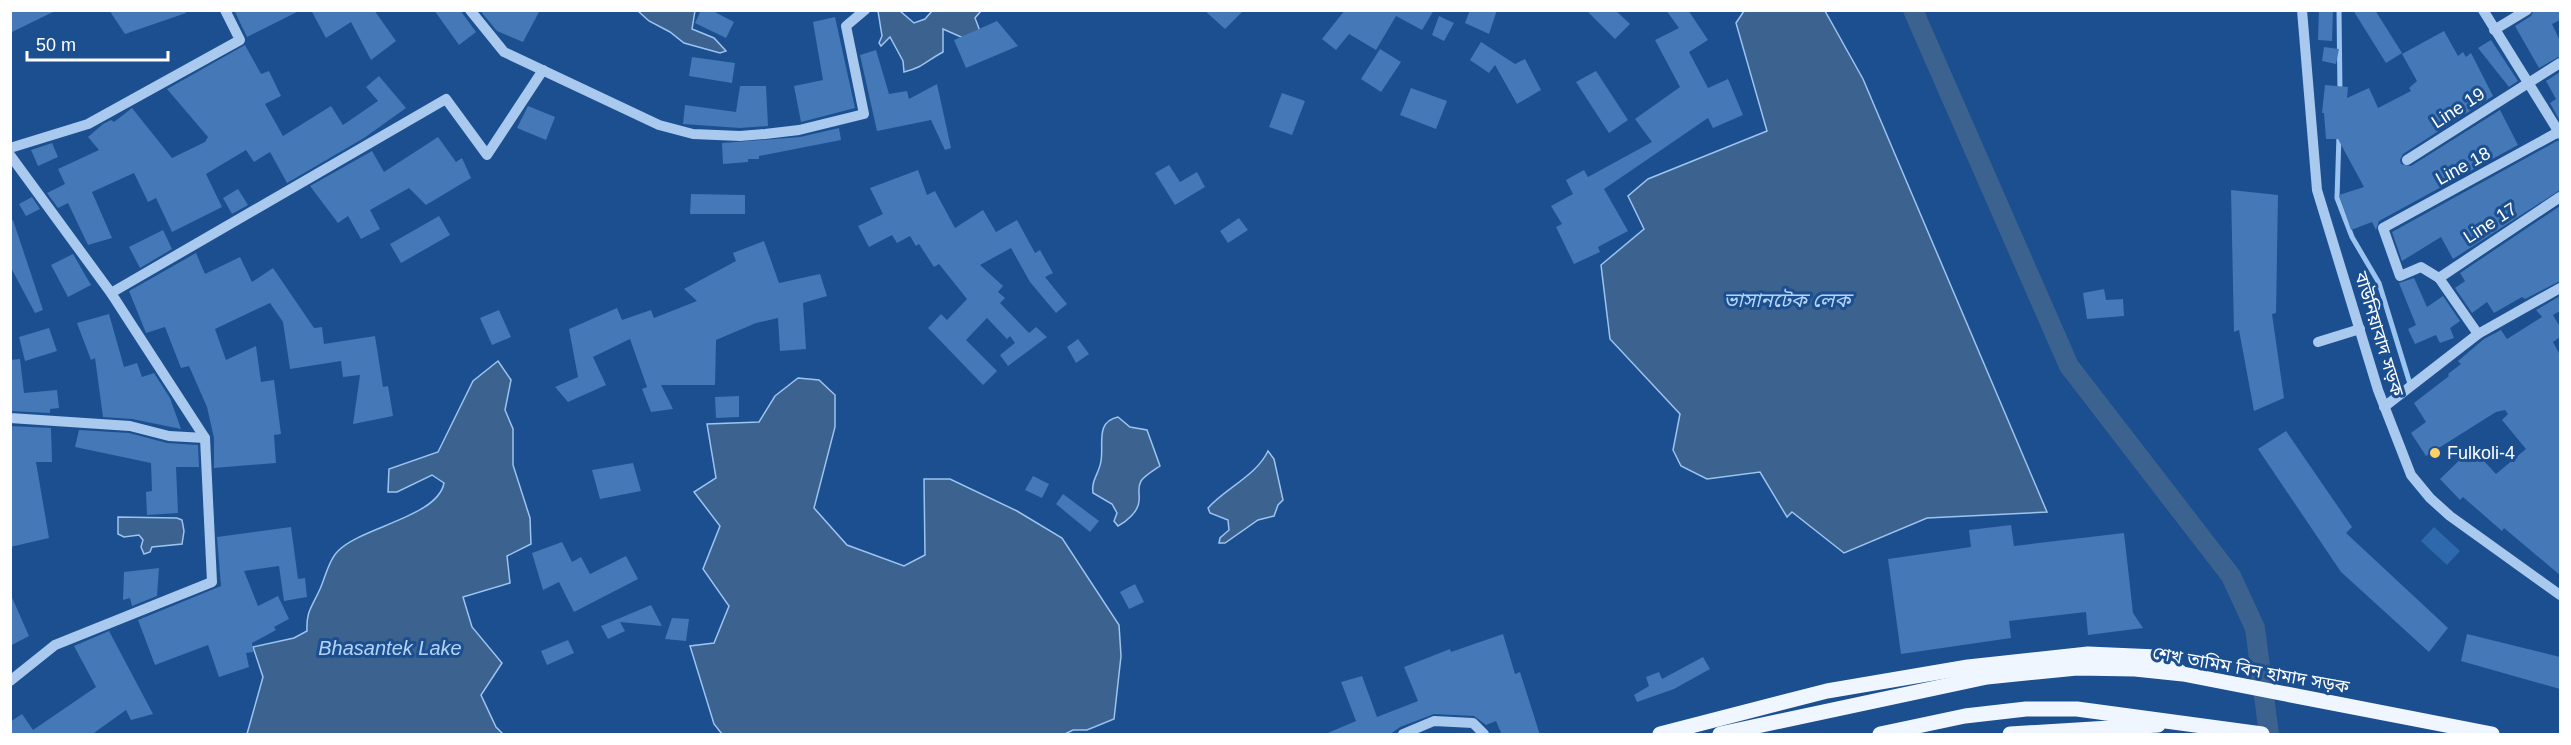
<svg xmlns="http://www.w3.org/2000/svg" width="2571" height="745" font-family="Helvetica,'Noto Sans Bengali',sans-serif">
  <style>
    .green { fill: #2e69ad }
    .water { fill: #3c6290; stroke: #9cc4f0; stroke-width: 1.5 }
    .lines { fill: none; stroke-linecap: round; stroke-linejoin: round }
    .stream { stroke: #9cc4f0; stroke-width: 5 }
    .canal { stroke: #3c6290; stroke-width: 20 }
    .building { fill: #4478b7 }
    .minor { stroke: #a9c9ee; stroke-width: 10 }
    .major { stroke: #f0f6ff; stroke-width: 15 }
    .poi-dot { fill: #ffd166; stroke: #1b4f8f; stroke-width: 2 }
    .labels { text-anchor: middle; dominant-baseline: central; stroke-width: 6; stroke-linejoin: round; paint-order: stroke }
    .street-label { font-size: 18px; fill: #fff; stroke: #1b4f8f }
    .poi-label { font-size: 18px; fill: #fff; stroke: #1b4f8f; text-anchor: start }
    .water-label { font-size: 20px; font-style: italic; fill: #b5d3f5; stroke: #1b4f8f }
  </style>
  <rect width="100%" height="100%" fill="#1b4f8f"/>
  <polygon class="green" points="2434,527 2460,551 2447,565 2421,541"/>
  <g class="water">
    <polygon points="638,11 695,11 692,29 714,38 726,51 720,53 684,43 670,32 649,21"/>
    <path d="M878,11h22l14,12 11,-4 7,-8h49l-6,7 6,16 -11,7 -27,-12v23c-17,9 -19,15 -39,20l-1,-11 -13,-24 -9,9 -2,-3 3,-7z"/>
    <polygon points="1744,11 1825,11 1863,79 2047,512 1927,518 1844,553 1792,512 1787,517 1760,472 1707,479 1681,466 1673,450 1680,414 1610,339 1601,265 1644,229 1628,196 1648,179 1767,131 1736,23"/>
    <path d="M498,361l13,19 -6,30 8,19v36l17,53 1,26 -24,12 3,27 -47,14 9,30 30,36 -21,32 15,32 7,7h-256l16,-57 -10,-30 41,-9 13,-7c-1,-20 5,-24 13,-42 5,-11 9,-30 18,-38 23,-24 100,-34 106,-68l-12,-8 -35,17h-9l1,-23 49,-17 35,-71z"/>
    <polygon points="798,378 819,380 835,395 835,427 814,508 847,545 904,566 925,555 924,479 950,479 1017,511 1062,538 1119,625 1121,656 1114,719 1087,730 1073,730 1065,734 722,734 714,724 690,646 714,643 729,606 703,569 720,526 694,492 716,478 707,424 759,422 775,396"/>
    <path d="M1118,417l12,10 17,3 13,36c-6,4 -16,10 -19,15 -4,7 -1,13 -2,20 0,10 -13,21 -21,25l-4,-5 3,-8 -5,-9 -19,-11c-2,-13 6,-19 8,-32 3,-17 -6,-39 17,-44z"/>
    <path d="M1268,451l6,8 9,41 -5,5 -4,11 -16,4 -33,23h-6l1,-5 9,-8 -1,-10 -18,-7 -2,-5c18,-20 48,-32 60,-57z"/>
    <polygon points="118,517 177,518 182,520 184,531 182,544 152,547 150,552 144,554 141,547 143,540 139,535 124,537 118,534"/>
  </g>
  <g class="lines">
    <g class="stream">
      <polyline points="2339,10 2340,93"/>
      <polyline points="2339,135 2337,198 2352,237 2379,283 2410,384"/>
    </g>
    <polyline class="canal" points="1913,10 2069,366 2231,576 2255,628 2269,734"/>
  </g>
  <g class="building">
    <polygon points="10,10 57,10 10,33"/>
    <polygon points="109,10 186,10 186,13 125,34"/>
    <polygon points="234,10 301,10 247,37"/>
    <polygon points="311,10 374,10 396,41 371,60 351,22 326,38"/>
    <polygon points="434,10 460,10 476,32 459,45"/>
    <polygon points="484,10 540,10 523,42 497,31 482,13"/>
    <polygon points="701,10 711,10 734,22 726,38 695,23"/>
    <polygon points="1204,10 1244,10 1225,29"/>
    <polygon points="1345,10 1434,10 1422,30 1396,16 1376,50 1349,34 1336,50 1322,39"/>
    <polygon points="1470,10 1497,10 1489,34 1465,23"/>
    <polygon points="1586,10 1615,10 1630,24 1615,39"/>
    <polygon points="1666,10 1688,10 1708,40 1689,52 1708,88 1728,79 1743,115 1713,128 1708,118 1604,189 1628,231 1598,247 1600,252 1574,264 1556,227 1562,224 1551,206 1573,194 1566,180 1584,170 1588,177 1652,142 1635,119 1680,87 1655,40 1679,28"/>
    <polygon points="2319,10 2333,10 2332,41 2318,40"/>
    <polygon points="2353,10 2375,10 2402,53 2386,63"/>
    <polygon points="2534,10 2560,10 2560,20 2552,24 2560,41 2560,56 2539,68 2515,26 2531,16"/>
    <polygon points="1439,16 1454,23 1444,41 1432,35"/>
    <polygon points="835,17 855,108 801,122 794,86 823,80 813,22"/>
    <polygon points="997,21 1018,46 966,68 954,40"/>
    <polygon points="2444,31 2458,56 2463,52 2466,57 2471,53 2493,96 2403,154 2400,160 2401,164 2411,166 2500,110 2518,145 2379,221 2376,230 2372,222 2351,230 2339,195 2364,187 2338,139 2326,139 2324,113 2322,113 2325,85 2348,87 2347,98 2369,88 2378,108 2411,91 2409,88 2417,81 2402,54"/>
    <polygon points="2491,40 2518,81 2509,87 2478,48"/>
    <polygon points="1481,42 1515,64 1525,59 1541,90 1517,104 1495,65 1489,73 1470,60"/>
    <polygon points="245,45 261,74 269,71 281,96 265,104 283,136 331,106 343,125 378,101 366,87 379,76 406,108 364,138 287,183 270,152 254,162 246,150 206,174 222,207 172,232 156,198 148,202 134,173 92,192 112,238 88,245 68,203 58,208 47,193 65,184 58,169 99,150 88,137 103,124 111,120 114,122 132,108 172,158 205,142 208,137 167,89"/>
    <polygon points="2324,47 2339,49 2336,64 2322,61"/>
    <polygon points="1380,49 1401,62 1381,92 1361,79"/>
    <polygon points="876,50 889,94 907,91 909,99 937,84 951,148 945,150 931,120 877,131 860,55"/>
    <polygon points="692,57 735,63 732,83 689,76"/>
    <polygon points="1596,71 1628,120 1609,133 1576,82"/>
    <polygon points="2560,72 2560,121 2550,103 2556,99 2546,81"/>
    <polygon points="740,86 766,86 768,126 740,128 683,124 685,105 736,112"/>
    <polygon points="1411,88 1447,101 1436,129 1400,115"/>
    <polygon points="1282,93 1305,101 1292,135 1269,127"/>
    <polygon points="528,106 555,117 546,140 517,128"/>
    <polygon points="839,128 841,140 759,156 759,159 748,159 748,162 723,164 722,143 800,137"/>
    <polygon points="438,137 456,162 462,158 471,178 426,205 409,188 370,210 380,229 361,239 348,216 338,223 310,186 372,151 384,172"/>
    <polygon points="2557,141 2560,141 2560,190 2453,259 2441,237 2402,261 2392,232"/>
    <polygon points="52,143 58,157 38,166 31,150"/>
    <polygon points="1169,165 1180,182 1197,172 1205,187 1175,205 1155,173"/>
    <polygon points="918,170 927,195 935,191 955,228 983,210 996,232 1017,220 1035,253 1040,250 1053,273 1045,277 1067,304 1056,313 1030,282 1011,248 980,265 1003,286 998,292 1005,298 1000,303 1029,333 1036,327 1047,337 1008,366 1000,355 1015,343 1010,336 1007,339 987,318 966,340 997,371 983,385 928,328 941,314 947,320 967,299 939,264 934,267 919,244 916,246 910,236 897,243 892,235 869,247 858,226 883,214 870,188"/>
    <polygon points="238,189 248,205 232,214 223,198"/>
    <polygon points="2231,190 2278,195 2276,313 2272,314 2284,398 2254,411 2239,330 2234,332"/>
    <polygon points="691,194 745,195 745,214 690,214"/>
    <polygon points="32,197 40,209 26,216 19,204"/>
    <polygon points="2560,206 2560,281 2525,299 2522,297 2494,313 2487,302 2472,313 2455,288 2465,281 2460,273"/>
    <polygon points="439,216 450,235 401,263 390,244"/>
    <polygon points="1239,218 1248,230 1228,243 1220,231"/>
    <polygon points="13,220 43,310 35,313 10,266 10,221"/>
    <polygon points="163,230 172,249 140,268 129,247"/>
    <polygon points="764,241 779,283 820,274 827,296 803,303 806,349 780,351 778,318 756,323 716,340 715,385 661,385 673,409 651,412 642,389 647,387 630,339 593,357 606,385 568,402 555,387 578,377 569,329 617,308 622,320 651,310 654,318 697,301 684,289 736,261 733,253"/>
    <polygon points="196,253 205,274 240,257 252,282 273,268 314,328 322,327 324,344 375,336 383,387 388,386 393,416 353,424 360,375 343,377 341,361 290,369 283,322 270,303 215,329 226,360 256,346 261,382 274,380 281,434 274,435 276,463 214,468 214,438 207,407 189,366 181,368 165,327 146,333 129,291"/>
    <polygon points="73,254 91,285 68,297 51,265"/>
    <polygon points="2414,278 2427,307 2443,296 2460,321 2450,328 2454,338 2440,343 2436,335 2415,344 2408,329 2416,325 2399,283"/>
    <polygon points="2104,289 2106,300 2123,299 2124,316 2087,319 2083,293"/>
    <polygon points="2560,296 2560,311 2553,315 2560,327 2560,337 2553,342 2560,355 2560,575 2504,528 2502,531 2463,497 2460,500 2440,479 2472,448 2496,474 2526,449 2502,420 2508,414 2505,410 2496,412 2426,456 2411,433 2426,422 2414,403 2449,376 2448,374 2461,364 2458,361 2484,339 2501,330 2507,339 2542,317 2536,310"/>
    <polygon points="499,310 511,337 492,345 480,318"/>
    <polygon points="109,314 124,367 137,363 142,377 154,373 170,398 181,429 132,419 103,417 95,358 91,360 77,323"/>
    <polygon points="49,328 57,351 25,361 19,337"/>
    <polygon points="1078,339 1089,354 1076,363 1067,347"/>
    <polygon points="20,359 24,393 57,390 59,408 50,409 50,413 10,411 10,360"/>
    <polygon points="739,396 739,417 716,418 715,397"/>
    <polygon points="10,426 51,428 52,462 36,462 49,538 10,547"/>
    <polygon points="79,430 129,433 167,443 198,445 199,467 176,467 178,513 147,515 146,492 152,491 151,463 75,447"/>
    <polygon points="2286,431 2352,527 2346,533 2448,628 2429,652 2341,572 2258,449"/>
    <polygon points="633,463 641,491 600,499 592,470"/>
    <polygon points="1033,476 1049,484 1042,498 1025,490"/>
    <polygon points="1063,494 1099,521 1090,532 1056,504"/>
    <polygon points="2011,525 2014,546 2124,533 2133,613 2143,628 2088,635 2086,612 2009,621 2011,638 1901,654 1888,559 1971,547 1969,530"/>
    <polygon points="291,527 298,579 305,578 307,597 284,601 279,566 244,571 258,606 278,596 289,619 274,627 276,630 252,643 253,652 246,653 249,667 219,677 208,645 155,665 138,620 221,586 217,537"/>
    <polygon points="562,542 572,562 581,557 590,574 626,556 638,579 574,612 559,582 543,590 532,553"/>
    <polygon points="159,568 157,596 132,606 130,598 123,600 124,572"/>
    <polygon points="1135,584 1144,602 1129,609 1120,592"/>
    <polygon points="10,593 29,636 10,646"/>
    <polygon points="651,605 662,626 620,622 625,631 608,639 601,626"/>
    <polygon points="672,618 689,619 686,641 665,639"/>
    <polygon points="109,631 153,714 131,720 126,710 91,735 10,735 10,722 22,714 33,730 96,687 74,646"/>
    <polygon points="1503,634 1515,674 1520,672 1540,735 1502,735 1496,721 1486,725 1474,716 1434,714 1400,727 1389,735 1323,735 1356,721 1341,682 1362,676 1377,717 1418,701 1404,667 1450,649 1451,652"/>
    <polygon points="2467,634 2560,657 2560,689 2461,661"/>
    <polygon points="568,640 574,653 547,665 541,651"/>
    <polygon points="1703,657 1710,669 1674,689 1637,702 1634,695 1649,686 1646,677 1659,672 1662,679"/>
  </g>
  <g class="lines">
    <g class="minor">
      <polyline points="470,10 504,52 659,125 693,134 740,136 765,134 799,130 864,114 846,26 865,10"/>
      <polyline points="2302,10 2317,190 2378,390 2411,475 2430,498 2450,516 2560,595"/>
      <polyline points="2483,10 2560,134"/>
      <polyline points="2494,30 2527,10"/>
      <polyline points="10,148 88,124 240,40 225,10"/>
      <polyline points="10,155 111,293 205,438 212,582 55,645 10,681"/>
      <polyline points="2407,160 2560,63"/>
      <polyline points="2439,278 2560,197"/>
      <polyline points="111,293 446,99 487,155 543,70"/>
      <polyline points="2478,334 2439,278 2421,267 2400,276 2383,228 2560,131"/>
      <polyline points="2318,342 2360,329"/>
      <polyline points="2384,407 2478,334 2560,288"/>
      <polyline points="10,418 130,426 169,436 205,438"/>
      <polyline points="1403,734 1434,721 1473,723 1484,734"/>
    </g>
    <g class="major">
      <polyline points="1660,734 1827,691 1968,667 2088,654 2157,657 2180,672"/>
      <polyline points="1720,734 1987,677 2077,668 2135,669 2183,674 2492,734"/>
      <polyline points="1880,734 1965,716 2026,709 2077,709 2262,734"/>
      <polyline points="2010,734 2158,725"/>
    </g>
  </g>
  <circle class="poi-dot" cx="2435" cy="453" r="6"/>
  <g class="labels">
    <g class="street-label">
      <text transform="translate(2458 108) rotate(-33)">Line 19</text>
      <text transform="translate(2463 166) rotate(-29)">Line 18</text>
      <text transform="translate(2490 223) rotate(-33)">Line 17</text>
      <text transform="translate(2379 334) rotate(73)">বাউনিয়াবাদ সড়ক</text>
      <text transform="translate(2251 670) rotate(10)">শেখ তামিম বিন হামাদ সড়ক</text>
    </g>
    <g class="poi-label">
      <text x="2447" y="453">Fulkoli-4</text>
    </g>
    <g class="water-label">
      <text x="1787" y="300">ভাসানটেক লেক</text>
      <text x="390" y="648">Bhasantek Lake</text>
    </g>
  </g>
  <rect width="2571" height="745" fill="none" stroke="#ffffff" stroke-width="24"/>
  <path d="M27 51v9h141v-9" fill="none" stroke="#ffffff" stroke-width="3"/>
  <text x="36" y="51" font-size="18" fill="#ffffff" stroke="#1b4f8f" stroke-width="4.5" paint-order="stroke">50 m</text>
</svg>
